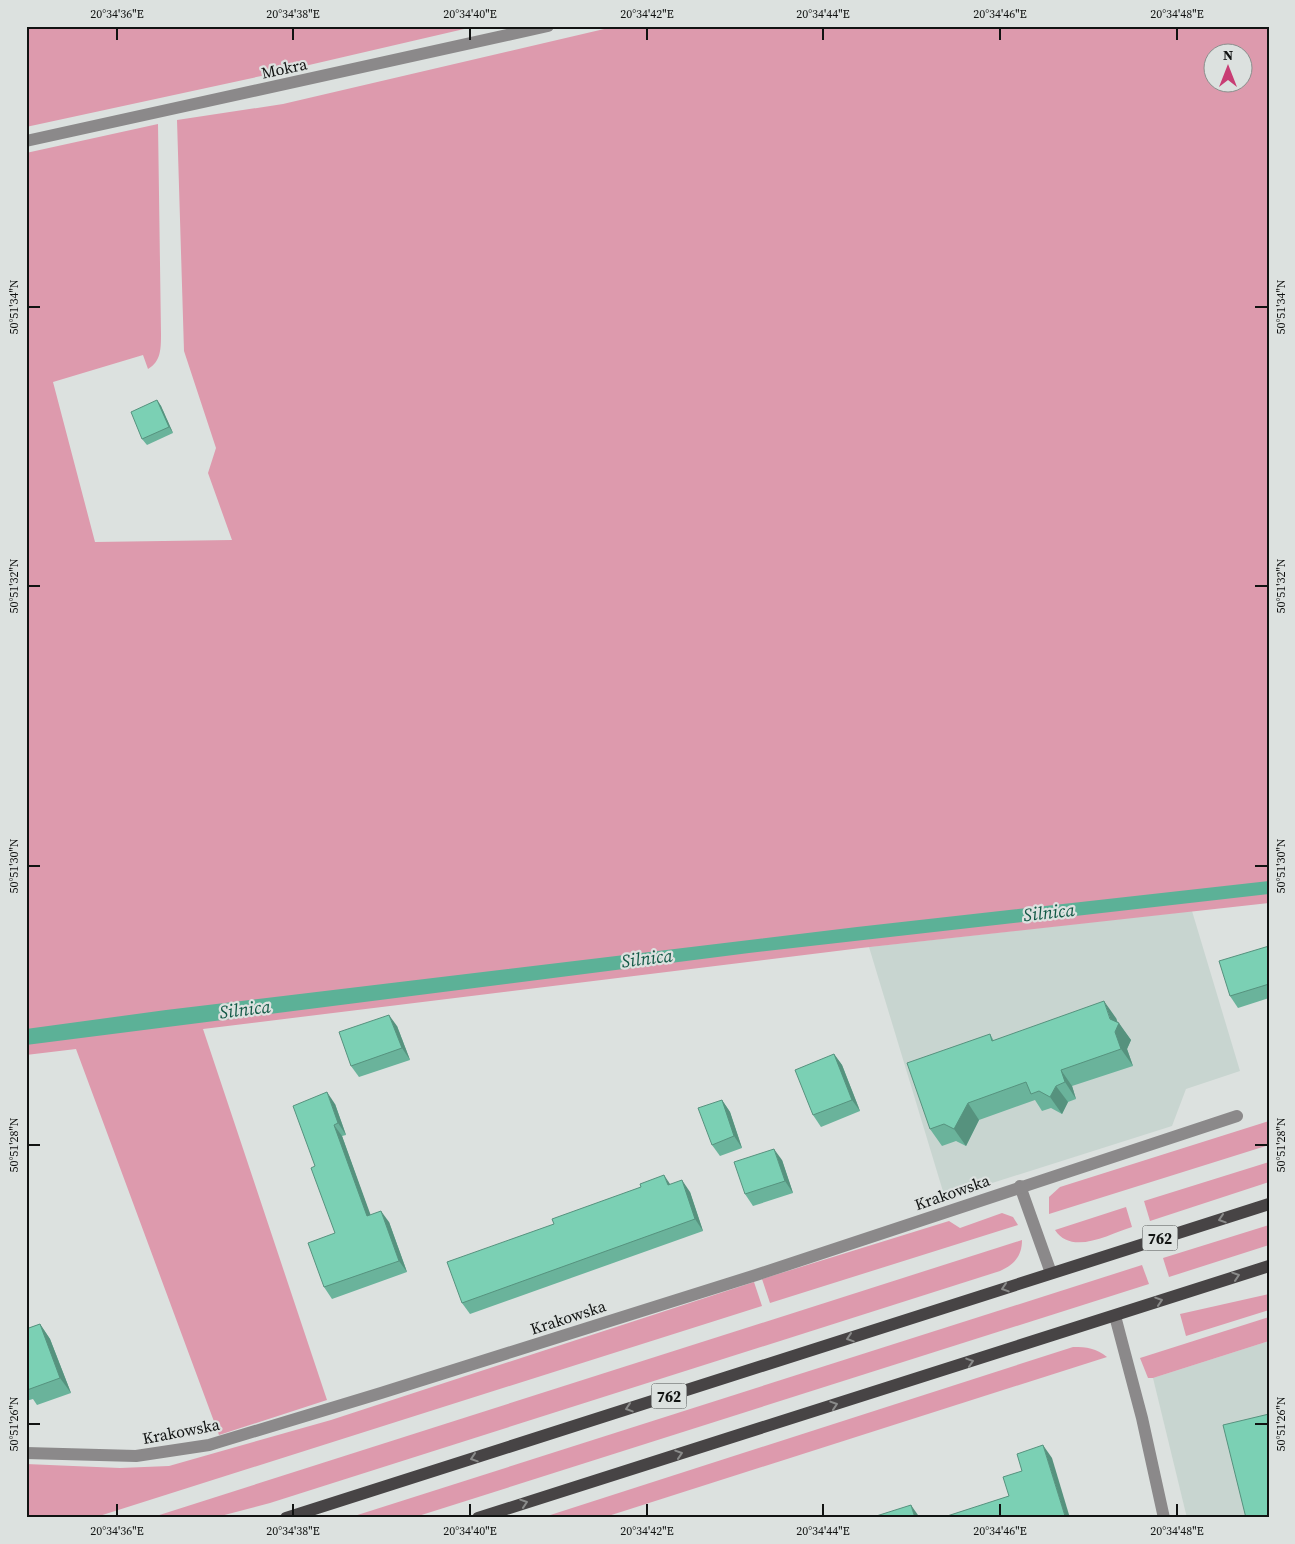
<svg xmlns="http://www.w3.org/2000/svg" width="1295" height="1544" font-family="'Source Serif 4',serif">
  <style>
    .built { fill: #c8d5d0 }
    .green { fill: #dd9aad; fill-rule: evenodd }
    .water { fill: #5cb197 }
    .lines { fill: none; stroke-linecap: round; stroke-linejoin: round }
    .minor { stroke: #8b898a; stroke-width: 12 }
    .major { stroke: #474445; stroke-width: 12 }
    .wall { fill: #6ab39b }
    .shaded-wall { fill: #56927e }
    .building { fill: #7bd0b4; stroke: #56927e }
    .oneway { stroke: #8a8b8a }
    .ticks { fill: none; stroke: #111312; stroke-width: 2 }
    .labels { text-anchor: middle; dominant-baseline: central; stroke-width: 4.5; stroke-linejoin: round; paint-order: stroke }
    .shield { fill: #dce1df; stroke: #4e5150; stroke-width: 1 }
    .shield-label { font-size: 15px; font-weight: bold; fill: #111312 }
    .street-label { font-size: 16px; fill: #111312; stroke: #dce1df }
    .water-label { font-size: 18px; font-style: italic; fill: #115845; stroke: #dce1df }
    .neatline { fill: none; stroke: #111312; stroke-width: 2 }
    .ticks-label { font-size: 12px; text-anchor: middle; fill: #111312 }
  </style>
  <rect width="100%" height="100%" fill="#dce1df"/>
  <g class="built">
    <polygon points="1192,911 1240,1071 1186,1089 1172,1126 945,1198 869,947"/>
    <polygon points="1269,1341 1269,1518 1187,1518 1153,1378"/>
  </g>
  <g class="green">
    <polygon points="26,26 477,26 266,75 26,127"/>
    <path d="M617,26h652v877l-408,45 -658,81 124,371 -108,35 -143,-386 -50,6v-902l132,-29 3,210c0,14 0,28 -13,35l-5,-14 -90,27 42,160 137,-2 -24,-67 8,-25 -32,-97 -7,-231 106,-16zM1212,52h30v30h-30z"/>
    <polygon points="1269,1121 1269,1145 1049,1214 1049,1197 1060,1187"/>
    <polygon points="1269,1162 1269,1182 1150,1221 1144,1201"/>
    <path d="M1126,1207l6,20c-23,7 -60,29 -77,3z"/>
    <polygon points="1002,1213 1013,1217 1018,1225 770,1303 762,1279 949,1221 960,1228"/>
    <polygon points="1269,1225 1269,1245 1169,1277 1163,1258"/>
    <path d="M1022,1240c0,16 -8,25 -22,31l-730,232 -57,15h-63z"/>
    <polygon points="1142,1265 1149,1284 412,1518 348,1518"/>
    <polygon points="754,1282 762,1306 93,1518 26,1518 26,1464 120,1468 169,1466 331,1420"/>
    <polygon points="1269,1294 1269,1310 1186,1336 1180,1314"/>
    <polygon points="1269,1317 1269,1341 1153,1378 1148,1378 1140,1358"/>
    <path d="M1073,1347c14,0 23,1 34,10l-505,161h-61z"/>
  </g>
  <polygon class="water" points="1269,881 1269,894 749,953 26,1045 26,1029 166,1010 857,927"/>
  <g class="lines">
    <g class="minor">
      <polyline points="26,141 548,26"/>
      <polyline points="1020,1186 1051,1273"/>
      <polyline points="1115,1316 1142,1418 1164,1518"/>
      <polyline points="26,1453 136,1456 209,1445 381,1393 756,1275 1237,1116"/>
    </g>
    <g class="major">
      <polyline points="286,1518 1269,1204"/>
      <polyline points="478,1518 1269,1266"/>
    </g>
  </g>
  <g class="wall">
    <polygon points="157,400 161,406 173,433 147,445 142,439"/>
    <polygon points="1269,946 1269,998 1238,1008 1230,996"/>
    <polygon points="1116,1018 1118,1023 1131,1040 1127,1049 1133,1066 1072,1086 1076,1099 1068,1102 1062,1114 1051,1108 1042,1111 1035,1100 979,1120 966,1146 956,1141 942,1146 930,1129 990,1034 994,1041"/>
    <polygon points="397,1026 410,1060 359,1077 351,1066"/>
    <polygon points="834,1054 842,1065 860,1111 821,1127 813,1115"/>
    <polygon points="722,1100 730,1112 742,1148 720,1156 712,1145"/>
    <polygon points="335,1104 346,1135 342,1136 370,1215 389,1222 407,1272 332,1299 324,1287 335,1233 315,1166"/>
    <polygon points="782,1160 793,1193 753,1206 745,1194"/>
    <polygon points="670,1185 690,1192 703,1231 470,1314 462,1303 554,1224"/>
    <polygon points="40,1324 50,1339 71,1393 37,1405 33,1399 26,1401 26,1329"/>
  </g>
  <g class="shaded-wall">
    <polygon points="157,400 161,406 173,433 169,427"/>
    <polygon points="1104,1001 1116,1018 1118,1024 1119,1023 1131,1040 1127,1049 1133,1066 1121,1049"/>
    <polygon points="389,1015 397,1026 410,1060 402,1048"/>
    <polygon points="834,1054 842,1065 860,1111 852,1100"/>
    <polygon points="1061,1070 1072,1086 1076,1099 1065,1082"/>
    <polygon points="1056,1086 1068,1102 1062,1114 1050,1097"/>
    <polygon points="327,1092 335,1104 346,1135 338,1123"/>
    <polygon points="722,1100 730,1112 742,1148 734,1136"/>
    <polygon points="968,1103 979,1120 966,1146 954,1129"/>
    <polygon points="334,1125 342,1136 375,1227 367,1216"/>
    <polygon points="774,1149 782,1160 793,1193 785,1181"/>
    <polygon points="664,1175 672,1187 668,1185"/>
    <polygon points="682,1180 690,1192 703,1231 695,1219"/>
    <polygon points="381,1211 389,1222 407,1272 399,1261"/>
    <polygon points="40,1324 50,1339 71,1393 60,1378"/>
    <polygon points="1043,1445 1052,1458 1070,1518 1066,1518 1065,1516"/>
    <polygon points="911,1505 920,1518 915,1518"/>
  </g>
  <g class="building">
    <polygon points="157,400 169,427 142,439 131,412"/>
    <polygon points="1269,946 1269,984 1230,996 1219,961"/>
    <polygon points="1104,1001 1110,1019 1119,1023 1115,1032 1121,1049 1061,1070 1065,1082 1056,1086 1050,1097 1039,1091 1031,1094 1026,1082 968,1103 954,1129 944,1124 930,1129 907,1063 990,1034 992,1041"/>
    <polygon points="389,1015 402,1048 351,1066 339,1032"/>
    <polygon points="834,1054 852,1100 813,1115 795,1070"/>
    <polygon points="327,1092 338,1123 334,1125 367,1216 381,1211 399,1261 324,1287 308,1243 335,1233 311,1168 315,1166 293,1106"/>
    <polygon points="722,1100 734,1136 712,1145 698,1108"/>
    <polygon points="774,1149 785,1181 745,1194 734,1162"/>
    <polygon points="664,1175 668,1185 682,1180 695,1219 462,1303 447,1262 554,1224 552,1219 641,1187 640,1184"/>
    <polygon points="40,1324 60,1378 27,1390 26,1329"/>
    <polygon points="1269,1414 1269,1518 1246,1518 1223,1425"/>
    <polygon points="1043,1445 1065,1516 1061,1518 941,1518 1009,1496 1003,1477 1022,1471 1017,1454"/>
    <polygon points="911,1505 915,1518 870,1518"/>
  </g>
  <defs><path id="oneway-chevron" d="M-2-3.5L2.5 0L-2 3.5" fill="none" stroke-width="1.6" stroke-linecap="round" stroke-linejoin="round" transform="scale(1.25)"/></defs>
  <g class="oneway">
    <use href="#oneway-chevron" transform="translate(1222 1219) rotate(162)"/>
    <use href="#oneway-chevron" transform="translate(1236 1276) rotate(-18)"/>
    <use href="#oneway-chevron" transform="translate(1005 1288) rotate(162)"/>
    <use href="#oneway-chevron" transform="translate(1159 1301) rotate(-18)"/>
    <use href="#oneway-chevron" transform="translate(850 1338) rotate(162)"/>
    <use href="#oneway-chevron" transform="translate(970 1362) rotate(-18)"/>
    <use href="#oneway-chevron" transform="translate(834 1405) rotate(-18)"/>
    <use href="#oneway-chevron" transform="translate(629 1408) rotate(162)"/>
    <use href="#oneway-chevron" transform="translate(679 1454) rotate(-18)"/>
    <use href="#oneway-chevron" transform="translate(474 1458) rotate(162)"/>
    <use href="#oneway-chevron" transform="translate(524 1503) rotate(-18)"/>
  </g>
  <path class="ticks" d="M117,28v12M293,28v12M470,28v12M647,28v12M823,28v12M1000,28v12M1177,28v12M28,307h12M1255,307h13M28,586h12M1255,586h13M28,866h12M1255,866h13M28,1145h12M1255,1145h13M28,1424h12M1255,1424h13M117,1504v12M293,1504v12M470,1504v12M647,1504v12M823,1504v12M1000,1504v12M1177,1504v12"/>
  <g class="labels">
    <g class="shield">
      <rect x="1142.5" y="1225.5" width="35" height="25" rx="4"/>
      <rect x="651.5" y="1383.5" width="35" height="25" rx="4"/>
    </g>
    <g class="shield-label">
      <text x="1160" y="1238">762</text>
      <text x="669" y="1396">762</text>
    </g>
    <g class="street-label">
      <text transform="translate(284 68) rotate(-12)">Mokra</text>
      <text transform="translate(952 1192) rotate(-19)">Krakowska</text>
      <text transform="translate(568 1317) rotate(-18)">Krakowska</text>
      <text transform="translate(181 1431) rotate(-11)">Krakowska</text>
    </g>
    <g class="water-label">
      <text transform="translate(1049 912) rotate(-6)">Silnica</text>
      <text transform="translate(647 958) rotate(-7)">Silnica</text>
      <text transform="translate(245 1009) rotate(-7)">Silnica</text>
    </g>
  </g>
  <rect width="1295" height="1544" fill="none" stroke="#dce1df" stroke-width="55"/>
  <g transform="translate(1228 68)"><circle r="24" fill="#dce1df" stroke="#8b8f8d"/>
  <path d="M0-4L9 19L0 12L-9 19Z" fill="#c83d74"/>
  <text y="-8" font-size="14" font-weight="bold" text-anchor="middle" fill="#111312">N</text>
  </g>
  <rect x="28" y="28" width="1240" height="1488" class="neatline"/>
  <g class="ticks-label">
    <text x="117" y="18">20°34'36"E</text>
    <text x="293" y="18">20°34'38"E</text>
    <text x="470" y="18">20°34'40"E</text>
    <text x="647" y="18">20°34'42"E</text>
    <text x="823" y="18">20°34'44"E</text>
    <text x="1000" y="18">20°34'46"E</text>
    <text x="1177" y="18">20°34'48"E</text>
    <text transform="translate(14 307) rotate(-90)" y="4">50°51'34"N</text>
    <text transform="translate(1281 307) rotate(-90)" y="4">50°51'34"N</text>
    <text transform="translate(14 586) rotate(-90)" y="4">50°51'32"N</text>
    <text transform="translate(1281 586) rotate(-90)" y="4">50°51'32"N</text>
    <text transform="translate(14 866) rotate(-90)" y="4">50°51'30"N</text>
    <text transform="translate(1281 866) rotate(-90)" y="4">50°51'30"N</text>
    <text transform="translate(14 1145) rotate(-90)" y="4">50°51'28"N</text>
    <text transform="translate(1281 1145) rotate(-90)" y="4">50°51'28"N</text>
    <text transform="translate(14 1424) rotate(-90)" y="4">50°51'26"N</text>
    <text transform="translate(1281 1424) rotate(-90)" y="4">50°51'26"N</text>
    <text x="117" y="1535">20°34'36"E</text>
    <text x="293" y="1535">20°34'38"E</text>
    <text x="470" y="1535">20°34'40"E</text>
    <text x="647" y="1535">20°34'42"E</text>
    <text x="823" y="1535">20°34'44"E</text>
    <text x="1000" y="1535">20°34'46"E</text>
    <text x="1177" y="1535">20°34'48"E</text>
  </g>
</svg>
